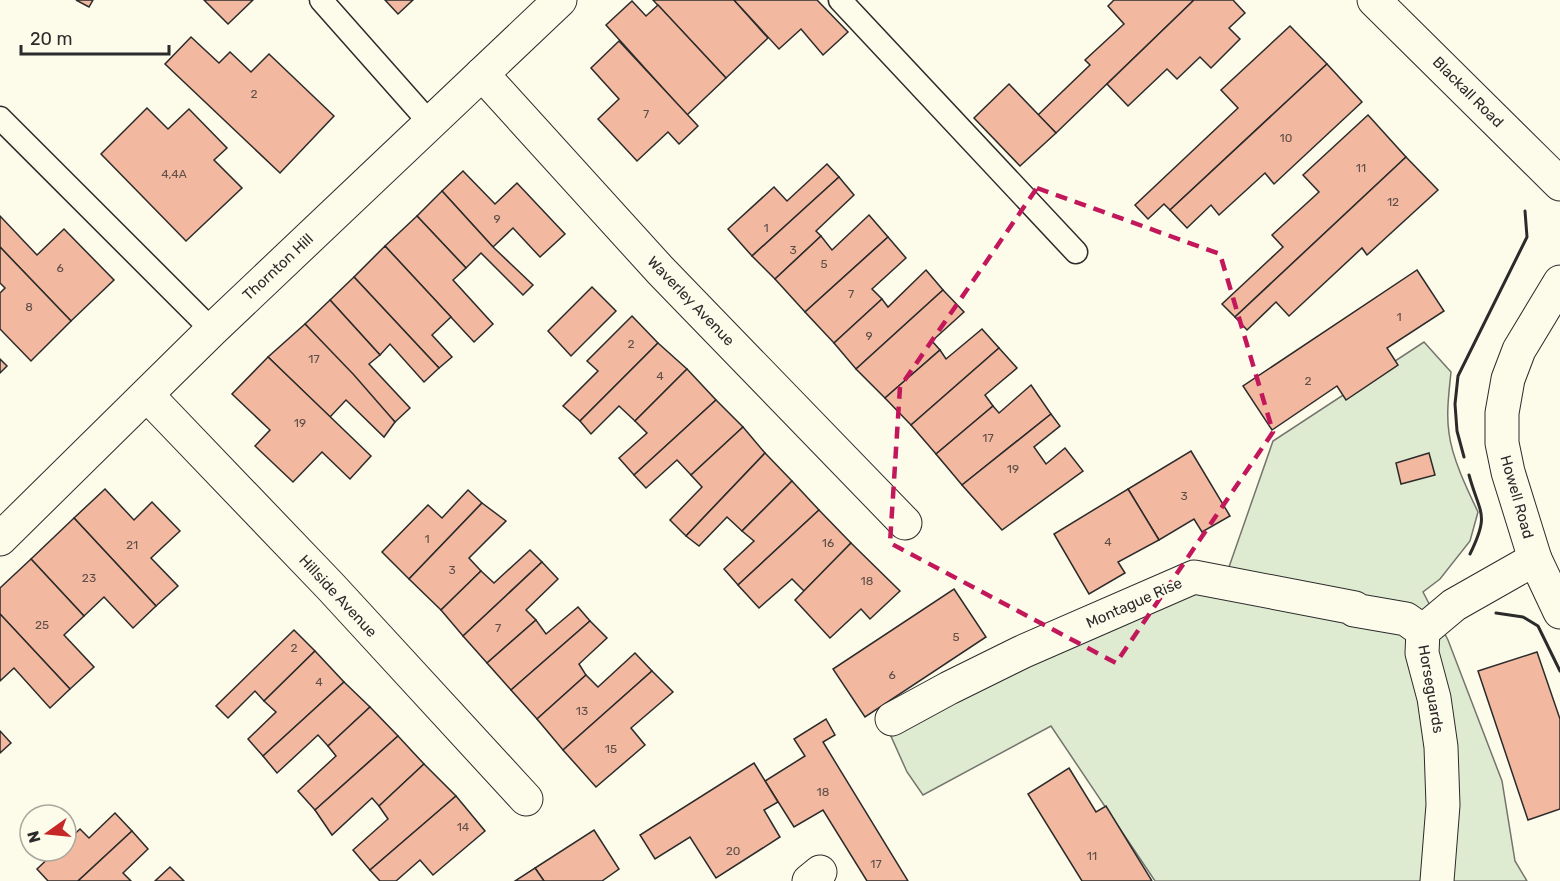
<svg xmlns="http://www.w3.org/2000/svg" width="1560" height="881" font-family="Rubik,sans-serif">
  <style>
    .green { fill: #deebd1; stroke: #74746e; stroke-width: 1.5 }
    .building { fill: #f2b8a0; stroke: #2b2b2b; stroke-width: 1.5 }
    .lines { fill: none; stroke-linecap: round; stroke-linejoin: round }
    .lane-casing { stroke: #2b2b2b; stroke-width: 25 }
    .street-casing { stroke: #2b2b2b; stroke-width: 35 }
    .lane { stroke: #fdfbea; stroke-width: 22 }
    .street { stroke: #fdfbea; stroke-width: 33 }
    .wall { stroke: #2b2b2b; stroke-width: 3 }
    .marked { fill: none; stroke: #c2185b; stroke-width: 4.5; stroke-dasharray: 12 8; stroke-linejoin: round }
    .labels { text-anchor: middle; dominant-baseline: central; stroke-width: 4.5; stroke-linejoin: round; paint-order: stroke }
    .number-label { font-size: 12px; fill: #5d4e48 }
    .street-label { font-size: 15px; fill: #2b2b2b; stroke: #fdfbea }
  </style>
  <rect width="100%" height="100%" fill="#fdfbea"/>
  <path class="green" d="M1424,342l27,30c-2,20 -5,42 -2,61 3,25 18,56 29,79l-8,29 -30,38 -17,13 25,48 54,141 13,80 12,20h-372l-104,-155 -128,69 -16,-23 -17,-38 339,-167 44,-126z"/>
  <g class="building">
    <polygon points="76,0 93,0 89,7"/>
    <polygon points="204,0 253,0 228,24"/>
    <polygon points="385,0 413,0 398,14"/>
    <polygon points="653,0 734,0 768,38 726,78"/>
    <polygon points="734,0 817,0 848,32 823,55 801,29 779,49"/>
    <polygon points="1114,0 1194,0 1056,133 1038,115 1090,65 1085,60 1124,24 1108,6"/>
    <polygon points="1194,0 1233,0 1245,13 1229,28 1240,39 1211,68 1200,57 1177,79 1167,69 1128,106 1107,84"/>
    <polygon points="632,1 646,16 658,5 726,78 687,115 606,25"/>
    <polygon points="1290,26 1327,64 1170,210 1164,204 1148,219 1135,205 1238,108 1221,90"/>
    <polygon points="191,37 219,63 230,52 251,72 269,54 334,116 280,173 165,64"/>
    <polygon points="619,41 698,126 679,144 668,132 637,161 598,119 619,99 591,68"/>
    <polygon points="1327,64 1362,102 1274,184 1265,173 1219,215 1211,205 1187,228 1170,210"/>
    <polygon points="1009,84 1056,133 1020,166 974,118"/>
    <polygon points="147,108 168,129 189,109 227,148 214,160 242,188 186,241 101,154"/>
    <polygon points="1368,115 1406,157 1235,317 1222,304 1283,247 1272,235 1319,192 1303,175"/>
    <polygon points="1406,157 1438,190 1367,255 1362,248 1289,316 1276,302 1247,330 1235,317"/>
    <polygon points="827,164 839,177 752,256 728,229 774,187 787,201"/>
    <polygon points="463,171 495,204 517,183 565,234 540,257 513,228 493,247 442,191"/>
    <polygon points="839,177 854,195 816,231 821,236 775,279 752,256"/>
    <polygon points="442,191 493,247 533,285 523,295 481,253 466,268 417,216"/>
    <polygon points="869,215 888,237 805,312 775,279 821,236 832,250"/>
    <polygon points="0,216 37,255 64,229 114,280 71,321 0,247"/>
    <polygon points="417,216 466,268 453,280 493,324 474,342 385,246"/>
    <polygon points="888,237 906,258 872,289 882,299 834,343 805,312"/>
    <polygon points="385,246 451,317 432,335 452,357 439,368 354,277"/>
    <polygon points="0,247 71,321 31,361 0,329 0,293 5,288 0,283"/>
    <polygon points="926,270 943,290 856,369 834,343 882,299 888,307"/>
    <polygon points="1417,270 1444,311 1387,348 1398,365 1346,400 1337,386 1272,430 1243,386"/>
    <polygon points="354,277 439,368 424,382 390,344 380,355 330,300"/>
    <polygon points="592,287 616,311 571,356 548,331"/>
    <polygon points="943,290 964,312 932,341 940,350 885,398 856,369"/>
    <polygon points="330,300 380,355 369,364 410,408 395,422 305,324"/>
    <polygon points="632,316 658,343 580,421 563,406 598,371 587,361"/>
    <polygon points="305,324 354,375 395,422 384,437 346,400 330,417 268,357"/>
    <polygon points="982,329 999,348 911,425 885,398 940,350 946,359"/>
    <polygon points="658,343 687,369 635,421 619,406 591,434 580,421"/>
    <polygon points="999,348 1017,368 985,395 993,406 936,454 911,425"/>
    <polygon points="268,357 371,456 350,479 322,452 293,482 255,446 270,430 232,394"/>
    <polygon points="0,359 7,366 0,373"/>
    <polygon points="687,369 716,400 634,475 619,458 647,433 635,421"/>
    <polygon points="1031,385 1051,414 962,485 936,454 993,406 999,413"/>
    <polygon points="716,400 743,427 691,475 677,460 646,488 634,475"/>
    <polygon points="1051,414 1060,426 1034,447 1046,464 1065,448 1083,471 1002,530 962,485"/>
    <polygon points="743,427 765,453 686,536 670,520 702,487 691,475"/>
    <polygon points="1191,451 1230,516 1202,532 1194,519 1159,540 1128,489"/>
    <polygon points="765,453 792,481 742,531 727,517 699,546 686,536"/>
    <polygon points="1429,453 1435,475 1401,484 1396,463"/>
    <polygon points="792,481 819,510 738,585 724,569 754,541 742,531"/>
    <polygon points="105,489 134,520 152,502 180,531 151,558 178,586 156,606 74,518"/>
    <polygon points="1128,489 1159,540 1118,562 1125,573 1089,594 1054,534"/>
    <polygon points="468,490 482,503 409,579 382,552 428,505 442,518"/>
    <polygon points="482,503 506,521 469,558 481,571 441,610 409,579"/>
    <polygon points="819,510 851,543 804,591 792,579 759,608 738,585"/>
    <polygon points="74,518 156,606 133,628 104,597 84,616 31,559"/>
    <polygon points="851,543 900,591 870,619 861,609 830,638 795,600"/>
    <polygon points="530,550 542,562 463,636 441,610 481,571 494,583"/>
    <polygon points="31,559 84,616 64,635 94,667 70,689 0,614 0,588"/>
    <polygon points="542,562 558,579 526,610 536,620 487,663 463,636"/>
    <polygon points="954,589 986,637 865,717 833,669"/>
    <polygon points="578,607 590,621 511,690 487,663 536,620 546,634"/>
    <polygon points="0,614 70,689 50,708 14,668 0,681"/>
    <polygon points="590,621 607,638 579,664 586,675 537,719 511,690"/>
    <polygon points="294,630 315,651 264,701 255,691 228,718 216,706"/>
    <polygon points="315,651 344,682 263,756 248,739 276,712 264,701"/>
    <polygon points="1537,652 1560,719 1560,809 1528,820 1478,671"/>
    <polygon points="635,653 652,671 563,750 537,719 586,675 598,687"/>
    <polygon points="652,671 673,692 631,728 645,745 596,787 563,750"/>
    <polygon points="344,682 370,707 328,746 318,735 277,773 263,756"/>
    <polygon points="370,707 398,736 315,810 298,791 336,756 328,746"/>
    <polygon points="826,719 835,735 823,742 908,881 867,881 823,810 794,827 765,781 805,756 794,739"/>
    <polygon points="0,731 11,743 0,753"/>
    <polygon points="398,736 424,764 379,806 372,798 332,835 315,810"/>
    <polygon points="754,763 778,802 764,810 780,837 716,878 690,837 655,859 640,835"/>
    <polygon points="424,764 456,796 370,870 353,850 388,819 379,806"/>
    <polygon points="1069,768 1096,812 1106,806 1152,881 1082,881 1028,794"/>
    <polygon points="456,796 485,831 433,875 420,860 396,881 380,881 370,870"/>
    <polygon points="115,813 132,831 78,881 48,881 37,869 56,851 66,851 66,842 80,829 89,838"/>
    <polygon points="594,830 619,869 602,881 544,881 535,868"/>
    <polygon points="132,831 148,849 123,873 131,881 78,881"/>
    <polygon points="170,867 184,881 155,881"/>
    <polygon points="535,868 544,881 515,881"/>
  </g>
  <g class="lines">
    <defs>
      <g id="lane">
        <polyline points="321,0 430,123"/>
        <polyline points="840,0 1076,252"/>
        <polyline points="0,118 212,330"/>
      </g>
      <g id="street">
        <polyline points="1374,0 1560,184"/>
        <polyline points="482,74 660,270 905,523"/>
        <polyline points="1560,282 1519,350 1508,379 1502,413 1502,443 1508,472 1535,559 1560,612"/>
        <polyline points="147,395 331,587 526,799"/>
        <polyline points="0,539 212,330 560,0"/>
        <polyline points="892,719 949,688 1022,652 1194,577 1355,608 1354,610 1406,619 1423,631"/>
        <polyline points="809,881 820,872"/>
        <polyline points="1437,881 1443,805 1441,747 1434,698 1422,653 1423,631 1454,605 1535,559"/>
      </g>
    </defs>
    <use href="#lane" class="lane-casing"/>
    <use href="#street" class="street-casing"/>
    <use href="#lane" class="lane"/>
    <use href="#street" class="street"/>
    <g class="wall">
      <polyline points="1464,457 1457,431 1455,404 1458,376 1527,237 1525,211"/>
      <path d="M1469,475c11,40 21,38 1,79"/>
      <polyline points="1496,613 1523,617 1538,626 1560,671"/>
    </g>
  </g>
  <path class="marked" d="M1037,188l183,66 53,178 -157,231 -226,-120 10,-156z"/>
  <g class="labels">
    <g class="number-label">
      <text x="254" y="94">2</text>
      <text x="646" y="114">7</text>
      <text x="1286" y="138">10</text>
      <text x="1361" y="168">11</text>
      <text x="174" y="174">4,4A</text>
      <text x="1393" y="202">12</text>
      <text x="497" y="219">9</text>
      <text x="766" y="228">1</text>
      <text x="793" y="250">3</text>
      <text x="824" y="264">5</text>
      <text x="60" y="268">6</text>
      <text x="851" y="294">7</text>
      <text x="29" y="307">8</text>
      <text x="1399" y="317">1</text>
      <text x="869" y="336">9</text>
      <text x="631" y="344">2</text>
      <text x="314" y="359">17</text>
      <text x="660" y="376">4</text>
      <text x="1308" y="381">2</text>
      <text x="300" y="423">19</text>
      <text x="988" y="438">17</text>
      <text x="1013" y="469">19</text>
      <text x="1184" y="496">3</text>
      <text x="427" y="539">1</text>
      <text x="1108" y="542">4</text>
      <text x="828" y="543">16</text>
      <text x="132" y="545">21</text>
      <text x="452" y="570">3</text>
      <text x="89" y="578">23</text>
      <text x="867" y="581">18</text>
      <text x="42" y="625">25</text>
      <text x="498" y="628">7</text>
      <text x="956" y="637">5</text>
      <text x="294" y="648">2</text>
      <text x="892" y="675">6</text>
      <text x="319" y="682">4</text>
      <text x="582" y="711">13</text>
      <text x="611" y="749">15</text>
      <text x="823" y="792">18</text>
      <text x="463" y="827">14</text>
      <text x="733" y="851">20</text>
      <text x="1092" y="856">11</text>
      <text x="876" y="864">17</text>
    </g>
    <g class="street-label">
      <text transform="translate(1468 92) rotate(45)">Blackall Road</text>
      <text transform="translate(278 267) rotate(-43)">Thornton Hill</text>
      <text transform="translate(691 301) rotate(46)">Waverley Avenue</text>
      <text transform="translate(1517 497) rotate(74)">Howell Road</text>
      <text transform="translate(338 596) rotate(47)">Hillside Avenue</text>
      <text transform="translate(1134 603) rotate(-24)">Montague Rise</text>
      <text transform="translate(1431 689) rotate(80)">Horseguards</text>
    </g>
  </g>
  <g transform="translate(48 833) rotate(255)"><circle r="28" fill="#fdfbea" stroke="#a9a89e" stroke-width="1.5"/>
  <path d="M0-4.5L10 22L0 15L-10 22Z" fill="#c62828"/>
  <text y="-9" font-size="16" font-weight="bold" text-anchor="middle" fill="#2b2b2b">N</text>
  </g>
  <path d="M21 45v9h148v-9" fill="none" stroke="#2b2b2b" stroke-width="3"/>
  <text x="30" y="45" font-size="18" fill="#2b2b2b" stroke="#fdfbea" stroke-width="4.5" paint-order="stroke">20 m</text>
</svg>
